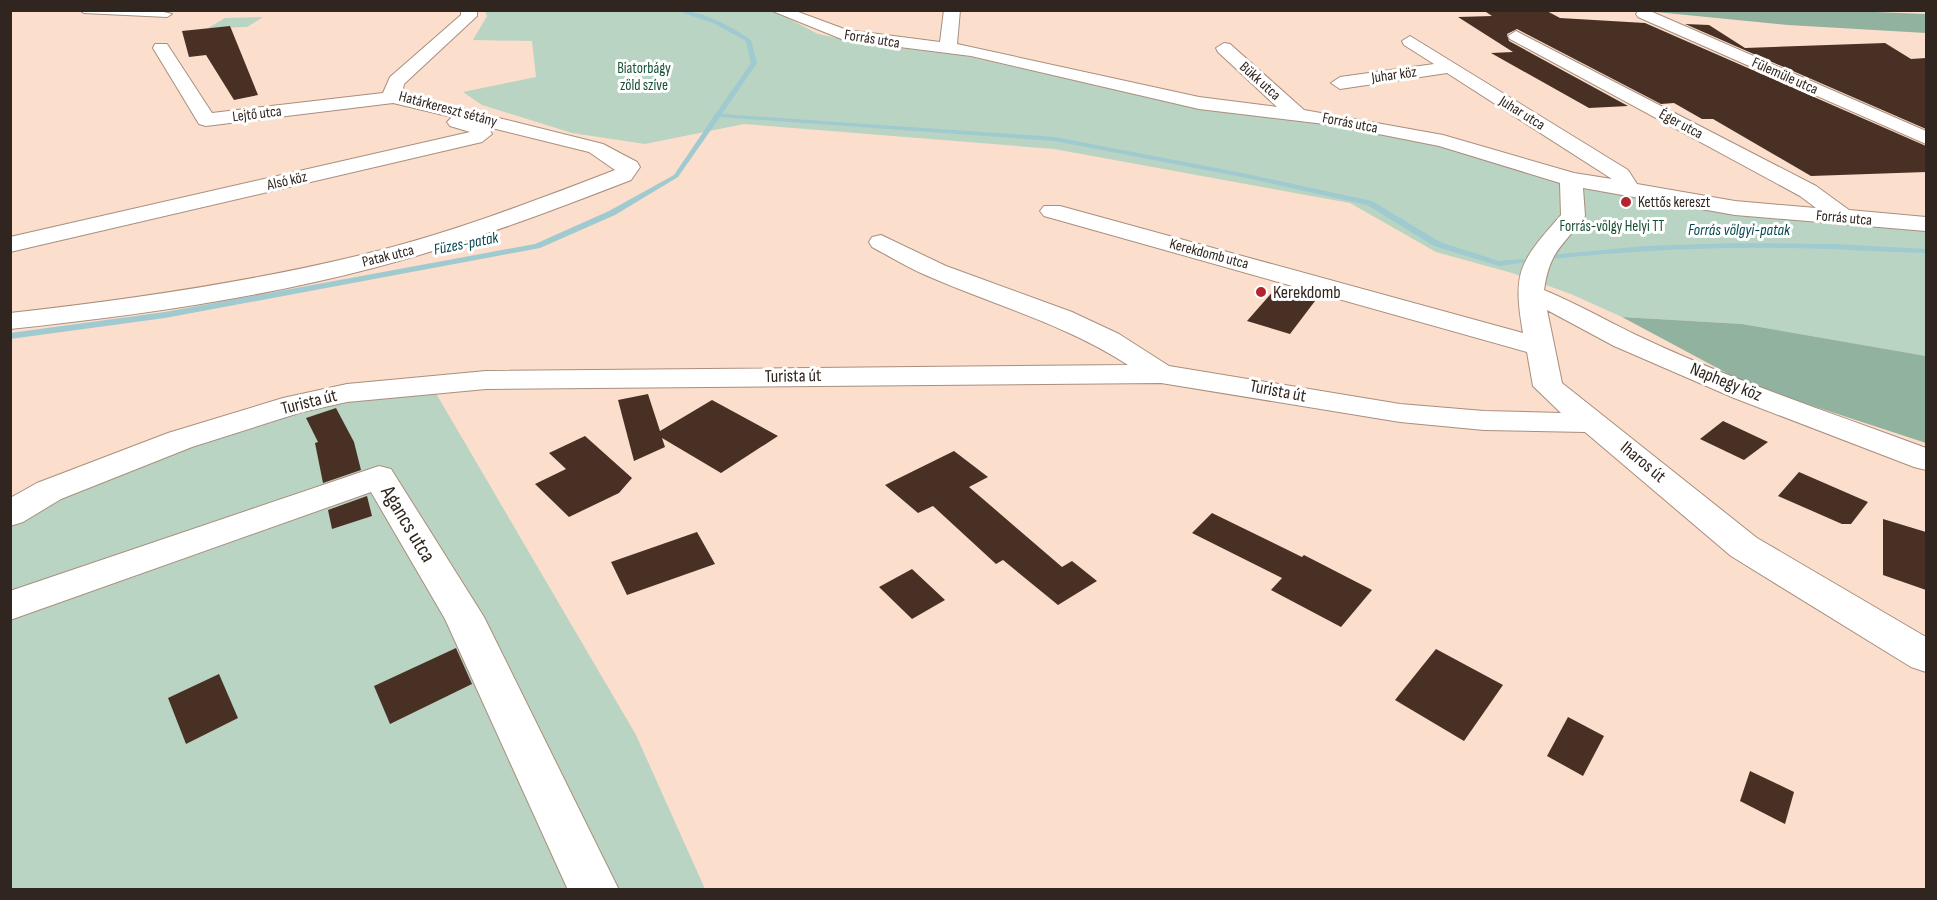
<svg xmlns="http://www.w3.org/2000/svg" width="1937" height="900" font-family="'Sofia Sans Condensed',sans-serif">
  <style>
    .green { fill: #b9d4c3 }
    .forest { fill: #91b29e }
    .lines { fill: none; stroke-linecap: round; stroke-linejoin: round }
    .stream { fill: #9fcacf; fill-rule: evenodd }
    .building { fill: #483124 }
    .lane-casing { stroke: #a98e7d; stroke-width: 2 }
    .street-casing { stroke: #a98e7d; stroke-width: 2 }
    .lane { fill: #fff; fill-rule: evenodd }
    .street { fill: #fff; fill-rule: evenodd }
    .poi-dot { fill: #b52330; stroke: #fff; stroke-width: 2 }
    .labels { text-anchor: middle; dominant-baseline: central; stroke-width: 6; stroke-linejoin: round; paint-order: stroke }
    .far-street-label { font-size: 15px; fill: #31261f; stroke: #fff }
    .far-park-label { font-size: 15px; fill: #175035; stroke: #fff }
    .far-poi-label { font-size: 15px; fill: #31261f; stroke: #fff; text-anchor: start }
    .far-water-label { font-size: 16px; font-style: italic; fill: #06494f; stroke: #fff }
    .poi-label { font-size: 18px; fill: #31261f; stroke: #fff; text-anchor: start }
    .street-label { font-size: 18px; fill: #31261f; stroke: #fff }
    .near-street-label { font-size: 21px; fill: #31261f; stroke: #fff }
  </style>
  <rect width="100%" height="100%" fill="#fbdecc"/>
  <g class="green">
    <polygon points="485,11 774,11 818,34 869,45 957,54 1194,107 1309,122 1439,145 1549,179 1787,213 1926,224 1926,356 1742,324 1622,317 1571,294 1512,273 1436,252 1350,203 1054,149 744,124 645,144 572,133 482,105 463,92 536,77 532,41 473,40 487,16"/>
    <polygon points="263,17 247,27 208,28 225,18"/>
    <path d="M434,390l202,345 69,154 -694,1v-368c74,-37 150,-72 230,-98 63,-20 128,-27 193,-34z"/>
  </g>
  <g class="forest">
    <polygon points="1850,11 1926,14 1926,33 1788,25 1646,11"/>
    <polygon points="1622,317 1742,324 1926,356 1926,443 1749,385"/>
  </g>
  <g class="lines">
    <g class="stream">
      <path d="M675,10c25,0 55,15 76,30l6,23 -35,51 333,23 192,37 125,27 68,41 59,19 23,-2 4,2 -4,2 -23,3 -65,-20 -67,-41 -120,-27 -192,-37 -335,-24 -42,60 -63,38 -75,33 -375,70 -155,21v-6l155,-21 370,-68 74,-33 65,-36 40,-59v-2l2,-1 35,-50 -5,-22 -33,-18z"/>
      <path d="M1739,243l93,1 94,5v4c-47,-1 -94,-5 -142,-5 -78,-1 -155,3 -233,11l-4,-2 4,-2 94,-9z"/>
    </g>
  </g>
  <g class="building">
    <polygon points="1483,10 1545,10 1560,18 1645,23 1926,146 1926,172 1811,176 1713,119 1702,119 1674,103 1661,104 1517,29 1507,34 1509,41 1628,106 1589,108 1491,53 1513,52 1458,17 1492,16"/>
    <polygon points="1685,24 1709,25 1745,48 1885,43 1911,59 1926,58 1926,129"/>
    <polygon points="230,26 258,95 234,100 206,55 189,57 182,31"/>
    <polygon points="1275,289 1315,301 1290,334 1247,321"/>
    <polygon points="648,394 660,431 712,400 778,436 721,473 662,438 665,447 634,461 618,400"/>
    <polygon points="336,408 354,442 361,470 323,483 315,443 318,442 306,418"/>
    <polygon points="1723,421 1768,442 1744,460 1700,439"/>
    <polygon points="585,436 632,478 619,493 569,517 535,484 566,469 549,453"/>
    <polygon points="954,451 988,477 969,487 1062,567 1072,561 1097,581 1058,605 1003,560 996,564 933,506 918,513 885,485"/>
    <polygon points="1799,472 1868,502 1851,524 1842,524 1778,496"/>
    <polygon points="367,496 372,516 332,529 328,510"/>
    <polygon points="1212,513 1302,557 1304,555 1372,590 1341,627 1271,590 1282,578 1192,533"/>
    <polygon points="1883,519 1926,532 1926,590 1883,575"/>
    <polygon points="697,532 715,564 627,595 611,562"/>
    <polygon points="912,569 945,600 912,619 879,587"/>
    <polygon points="456,648 472,684 390,724 374,686"/>
    <polygon points="1436,649 1503,685 1464,741 1395,700"/>
    <polygon points="219,674 238,718 186,744 168,698"/>
    <polygon points="1568,717 1604,736 1583,776 1547,756"/>
    <polygon points="1750,771 1794,792 1785,824 1740,801"/>
  </g>
  <g class="lines">
    <defs>
      <polygon id="lane" points="79,10 156,10 172,14 167,17 84,13"/>
      <g id="street">
        <path d="M461,10h16v6l-73,68 -2,10 201,50 34,18 3,5 -9,13c-85,33 -170,65 -258,88 -118,31 -241,48 -363,61v-16c118,-13 235,-30 351,-58 87,-21 171,-53 254,-85l-26,-18 -101,-25 4,7 -10,8 -472,110v-15l460,-105 -20,-6 -3,-4 5,-5 -59,-14 -187,23 -7,-2 -46,-76 2,-4h12l45,69 171,-20 7,-16 71,-62z"/>
        <path d="M770,10h23l54,20 93,12 4,-32h16l-3,34 242,53 78,10 -59,-55 -2,-4 8,-5 6,1 74,66 139,25 131,38 38,6 -165,-106 -107,16 -9,-6 9,-6 94,-13 -30,-19 -2,-4 8,-5 218,134 9,14 98,17 81,7 -16,-12 -290,-157 -2,-3 8,-5 300,155 33,24 77,7v14l-191,-16 -152,-27 2,28c-22,31 -35,33 -41,74 31,13 60,29 90,44 94,45 195,78 292,114v22l-12,-3 -180,-69 -120,-52 -67,-36 15,73 195,155 169,99v35l-15,-5 -180,-111 -146,-124 -101,-2 -84,-8 -239,-39 -675,6 -139,13 -45,10 -110,35 -131,52 -38,23 -13,4v-28l27,-15 131,-50 115,-35 64,-14 139,-13 642,-6c-61,-40 -131,-59 -198,-88 -20,-8 -39,-20 -58,-30l-3,-5 3,-5 9,-2 65,31 126,46 47,22 50,32 231,38 84,7 77,2 -28,-27 -6,-34 -483,-136 -4,-5 4,-5h16l463,127c-11,-63 -3,-71 38,-118l-1,-32 -121,-37 -106,-21 -134,-16 -228,-53 -127,-16z"/>
        <polygon points="1639,10 1650,11 1926,131 1926,144 1638,17 1636,14"/>
        <polygon points="379,466 391,469 484,617 619,890 568,890 445,619 371,492 10,620 10,591"/>
      </g>
    </defs>
    <use href="#lane" class="lane-casing"/>
    <use href="#street" class="street-casing"/>
    <use href="#lane" class="lane"/>
    <use href="#street" class="street"/>
  </g>
  <g class="poi-dot">
    <circle cx="1626" cy="202" r="6"/>
    <circle cx="1261" cy="292" r="6"/>
  </g>
  <g class="labels">
    <g class="far-street-label">
      <text transform="translate(872 39) rotate(9)">Forrás utca</text>
      <text transform="translate(1394 75) rotate(-8)">Juhar köz</text>
      <text transform="translate(1785 76) rotate(24)">Fülemüle utca</text>
      <text transform="translate(1260 81) rotate(42)">Bükk utca</text>
      <text transform="translate(448 109) rotate(15)">Határkereszt sétány</text>
      <text transform="translate(1522 113) rotate(32)">Juhar utca</text>
      <text transform="translate(257 114) rotate(-7)">Lejtő utca</text>
      <text transform="translate(1350 123) rotate(11)">Forrás utca</text>
      <text transform="translate(1681 124) rotate(28)">Éger utca</text>
      <text transform="translate(287 181) rotate(-13)">Alsó köz</text>
      <text transform="translate(1844 218) rotate(5)">Forrás utca</text>
      <text transform="translate(1209 254) rotate(15)">Kerekdomb utca</text>
      <text transform="translate(388 256) rotate(-14)">Patak utca</text>
    </g>
    <g class="far-park-label">
      <text x="644" y="68">Biatorbágy<tspan x="644" dy="17">zöld szíve</tspan></text>
      <text x="1612" y="226">Forrás-völgy Helyi TT</text>
    </g>
    <g class="far-poi-label">
      <text x="1638" y="202">Kettős kereszt</text>
    </g>
    <g class="far-water-label">
      <text x="1739" y="230">Forrás völgyi-patak</text>
      <text transform="translate(466 244) rotate(-11)">Füzes-patak</text>
    </g>
    <g class="poi-label">
      <text x="1273" y="292">Kerekdomb</text>
    </g>
    <g class="street-label">
      <text transform="translate(793 376) rotate(-1)">Turista út</text>
      <text transform="translate(1726 382) rotate(22)">Naphegy köz</text>
      <text transform="translate(1278 391) rotate(11)">Turista út</text>
      <text transform="translate(309 402) rotate(-14)">Turista út</text>
      <text transform="translate(1643 462) rotate(40)">Iharos út</text>
    </g>
    <g class="near-street-label">
      <text transform="translate(408 524) rotate(59)">Agancs utca</text>
    </g>
  </g>
  <rect width="1937" height="900" fill="none" stroke="#31261f" stroke-width="24"/>
</svg>
